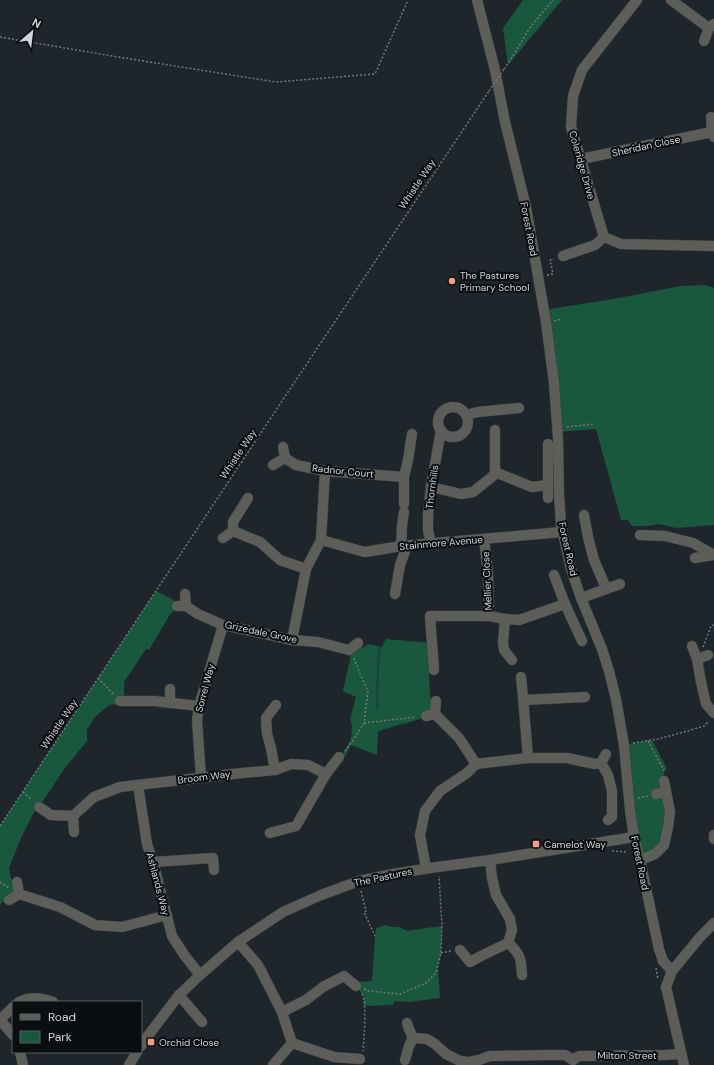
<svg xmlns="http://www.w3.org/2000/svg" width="714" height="1065" font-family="'DM Sans',sans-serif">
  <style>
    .green { fill: #19583f }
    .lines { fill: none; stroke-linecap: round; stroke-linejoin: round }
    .stream { stroke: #1b4344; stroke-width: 2.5 }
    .minor-casing { stroke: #3a4147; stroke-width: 11 }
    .path { stroke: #72787d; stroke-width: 1.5; stroke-dasharray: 2 2; stroke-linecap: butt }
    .minor { stroke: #5d5d59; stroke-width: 10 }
    .path-bridge { stroke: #72787d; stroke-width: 1.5; stroke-dasharray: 2 2; stroke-linecap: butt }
    .poi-dot { fill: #f49e89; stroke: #0b0e11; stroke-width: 1.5 }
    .labels { text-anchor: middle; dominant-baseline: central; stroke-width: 4; stroke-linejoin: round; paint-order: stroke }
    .street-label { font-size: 10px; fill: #d0d4d8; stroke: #0b0e11 }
    .poi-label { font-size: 10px; fill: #d0d4d8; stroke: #0b0e11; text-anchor: start }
  </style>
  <rect width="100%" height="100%" fill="#1e252b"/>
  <g class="green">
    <polygon points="523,0 562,0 508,65 503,28"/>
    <polygon points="705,285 714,288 714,525 676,528 659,524 647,526 632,526 628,520 621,520 596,429 557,432 544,310 613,299 681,286"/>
    <polygon points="156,591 172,599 177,606 169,616 149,650 146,649 124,682 124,696 117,704 109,705 95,717 87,729 87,741 65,768 41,804 33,814 21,838 9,868 11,879 17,882 19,894 9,900 1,903 0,906 0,826"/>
    <path d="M386,639l45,4 3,27 -5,1 1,26 6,4c-3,5 -5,10 -9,14 -6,6 -38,11 -49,17l-1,23 -26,-10 -6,12 -3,-2 9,-16 1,-13 -2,-7 6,-22 -13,-6 7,-32 -1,-9 9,-7 4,5 7,-4 13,3z"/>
    <polygon points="652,740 667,769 664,770 664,782 670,812 664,845 640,860 624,745"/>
    <polygon points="386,925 392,927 399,927 407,931 426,928 442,926 441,953 438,967 440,998 410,1002 395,1001 393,1005 364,1006 364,997 356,986 357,982 372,981 375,936 376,928"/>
  </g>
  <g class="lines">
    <polyline class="stream" points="377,708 378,662 380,647"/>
    <defs>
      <g id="minor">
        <polyline points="477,0 495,70 505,122 526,207 546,322 554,383 558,438 559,494 561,525 571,569 581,598 602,649 609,671 616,699 624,745 630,810 634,837 640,860 659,949 663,961 672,971"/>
        <polyline points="637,0 582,70 573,96 571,127 604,237 621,244 714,246"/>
        <polyline points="671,0 709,28"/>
        <polyline points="704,41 709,28 714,24"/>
        <polyline points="711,117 712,132 714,137"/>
        <polyline points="581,159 712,132"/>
        <polyline points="563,256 595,245 604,237"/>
        <circle cx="453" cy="422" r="15"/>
        <polyline points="466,415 478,412 519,408"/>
        <polyline points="548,444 548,498"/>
        <polyline points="283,447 285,458"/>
        <polyline points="285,458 296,465 325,471 404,477"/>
        <polyline points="273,465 285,458"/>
        <polyline points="495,472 532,487 548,485"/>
        <polyline points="431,487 461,494 473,492 493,476 495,472 495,430"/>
        <polyline points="404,504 404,477 408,460 412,434"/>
        <polyline points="584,515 588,537 594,560 606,588"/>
        <polyline points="233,531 233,522 248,498"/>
        <polyline points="640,535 665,536 693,543 714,555"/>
        <polyline points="223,538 233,531 260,542 280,560 306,569"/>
        <polyline points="484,539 488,574 489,616 505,619 519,620 565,604"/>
        <polyline points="321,540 365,552 401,546 562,532"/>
        <polyline points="431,544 428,530 428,515 431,487 441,430"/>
        <polyline points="401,546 402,525 404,512"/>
        <polyline points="695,558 714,555"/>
        <polyline points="554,575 565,604 582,641"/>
        <polyline points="185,594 186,606"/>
        <polyline points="395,594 400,565 407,546"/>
        <polyline points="581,598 620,584"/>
        <polyline points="177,606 186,606 198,614 223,625 292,640 318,642 349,650"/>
        <polyline points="505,619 503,643 504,650 512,660"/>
        <polyline points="292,640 306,569 321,540 325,471"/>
        <polyline points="692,646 697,659 701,682 706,704 714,713"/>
        <polyline points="349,650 358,643"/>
        <polyline points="697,659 708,655"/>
        <polyline points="434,670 430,616 489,616"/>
        <polyline points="521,677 523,697 528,758"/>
        <polyline points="524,700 585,697"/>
        <polyline points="120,701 154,701 199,706"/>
        <polyline points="170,703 170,689"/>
        <polyline points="435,714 436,701"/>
        <polyline points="426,716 435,714 459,738 476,764"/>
        <polyline points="601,763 608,775 612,791 612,817 608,820"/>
        <polyline points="275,770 271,748 267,734 266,718 276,705"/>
        <polyline points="326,774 339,757"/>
        <polyline points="201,777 197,720 199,706 223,625"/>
        <polyline points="138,785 147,844 153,862 172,936 185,956 200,975"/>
        <polyline points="656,794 666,792"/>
        <polyline points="39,807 51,815 73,816 94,797 120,787 242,773 275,770 291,764 308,765 326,774 296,826 270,833"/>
        <polyline points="73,816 74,832"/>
        <polyline points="714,835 714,839"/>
        <path d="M490,860l2,18 4,17 14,24 2,11 -4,13c13,11 13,16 14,32"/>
        <polyline points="640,860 655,854 664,845 668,827 670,812 664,781"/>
        <polyline points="153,862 213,858 214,870"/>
        <polyline points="426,868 420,835 425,811 440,791 467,773 476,764 528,758 567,758 595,764 601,763 606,754"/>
        <polyline points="17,882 19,894"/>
        <polyline points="19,894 60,907 95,925 122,927 167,915"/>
        <polyline points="9,900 19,894"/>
        <polyline points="238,942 258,965 282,1012 292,1043 273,1065"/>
        <polyline points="460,950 470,962 481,956 508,943"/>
        <polyline points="179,995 202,1022"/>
        <path d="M19,1002c11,-6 23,-4 34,0"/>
        <polyline points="282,1012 306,1000 323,987 344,976 356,986"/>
        <polyline points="0,1020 13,1035"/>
        <polyline points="0,1020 13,1007"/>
        <polyline points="407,1023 409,1029 413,1038"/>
        <polyline points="413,1038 427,1039 435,1044 446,1054 460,1061 469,1062 479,1060 490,1056 549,1055 565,1055 573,1060"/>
        <polyline points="292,1043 334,1057 360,1059"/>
        <polyline points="141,1046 147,1037 179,995 200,975 238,942 283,912 321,895 359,881 393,874 437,867 490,860 634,837"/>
        <polyline points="20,1052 23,1065"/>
        <polyline points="405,1060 409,1046 413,1038"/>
        <polyline points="573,1060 577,1057 580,1056 665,1055 681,1054"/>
        <polyline points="129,1065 137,1052"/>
        <polyline points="684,1065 666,987 672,971 701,936 714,923"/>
      </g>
    </defs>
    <use href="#minor" class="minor-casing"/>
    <g class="path">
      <polyline points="0,37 118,57 276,82 375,74 408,0"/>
      <polyline points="504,69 513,56 529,29 553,0"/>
      <polyline points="547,275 553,274 550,260 554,259"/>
      <polyline points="554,321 562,319"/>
      <polyline points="567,427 594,424"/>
      <polyline points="703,647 711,626 714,625"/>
      <polyline points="98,678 114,695"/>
      <polyline points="364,723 416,717"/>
      <polyline points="648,741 664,770 664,773"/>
      <polyline points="633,743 658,739 684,732 704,726 709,721"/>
      <polyline points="345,751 354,739 364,723 368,691 360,674 354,658"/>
      <polyline points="23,792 32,800"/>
      <polyline points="638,798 648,796"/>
      <polyline points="0,826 294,383 489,91"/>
      <polyline points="612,851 628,852"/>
      <polyline points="0,882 9,888"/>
      <polyline points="361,891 366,911 364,912 375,936"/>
      <polyline points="441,953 451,951"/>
      <polyline points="656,968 658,980"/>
      <polyline points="364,989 369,991 400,994 426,983 436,973 441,953 442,926 439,876"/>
      <path d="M362,994c5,7 2,47 1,57"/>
    </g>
    <use href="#minor" class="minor"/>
    <polyline class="path-bridge" points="489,91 504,69"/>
  </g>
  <g class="poi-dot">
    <circle cx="452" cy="281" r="4"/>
    <rect x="532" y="840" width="8" height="8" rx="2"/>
    <rect x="147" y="1038" width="8" height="8" rx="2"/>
  </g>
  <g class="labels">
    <g class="street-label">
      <text transform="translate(646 146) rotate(-12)">Sheridan Close</text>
      <text transform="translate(582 165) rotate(74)">Coleridge Drive</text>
      <text transform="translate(417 184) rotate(-56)">Whistle Way</text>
      <text transform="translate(529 229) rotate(79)">Forest Road</text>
      <text transform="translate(238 454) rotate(-56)">Whistle Way</text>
      <text transform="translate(343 471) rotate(6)">Radnor Court</text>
      <text transform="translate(432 487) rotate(-82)">Thornhills</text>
      <text transform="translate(441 543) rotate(-5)">Stainmore Avenue</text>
      <text transform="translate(568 549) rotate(77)">Forest Road</text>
      <text transform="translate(487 581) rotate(-93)">Mellier Close</text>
      <text transform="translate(261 632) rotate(12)">Grizedale Grove</text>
      <text transform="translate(205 688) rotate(-75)">Sorrel Way</text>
      <text transform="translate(59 724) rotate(-56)">Whistle Way</text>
      <text transform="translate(204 777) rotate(-7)">Broom Way</text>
      <text transform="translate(640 863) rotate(78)">Forest Road</text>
      <text transform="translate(383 877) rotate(-12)">The Pastures</text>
      <text transform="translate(158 884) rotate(75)">Ashlands Way</text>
      <text x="627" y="1055">Milton Street</text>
    </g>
    <g class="poi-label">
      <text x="460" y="275">The Pastures<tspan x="460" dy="12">Primary School</tspan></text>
      <text x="544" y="844">Camelot Way</text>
      <text x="159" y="1042">Orchid Close</text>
    </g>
  </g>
  <rect x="12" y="1001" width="130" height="52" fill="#0b0e11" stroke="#5a5d61"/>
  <rect x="20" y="1014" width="20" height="6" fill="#5d5d59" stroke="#5a5d61"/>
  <text x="48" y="1021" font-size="12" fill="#d0d4d8">Road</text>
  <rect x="20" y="1031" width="20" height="12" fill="#19583f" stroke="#5a5d61"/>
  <text x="48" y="1041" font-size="12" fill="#d0d4d8">Park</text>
  <g transform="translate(32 32) rotate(28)" stroke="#0b0e11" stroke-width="3" paint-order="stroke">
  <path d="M0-3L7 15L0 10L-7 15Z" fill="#d0d4d8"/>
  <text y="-6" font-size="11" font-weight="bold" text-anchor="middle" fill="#d0d4d8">N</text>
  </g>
</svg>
